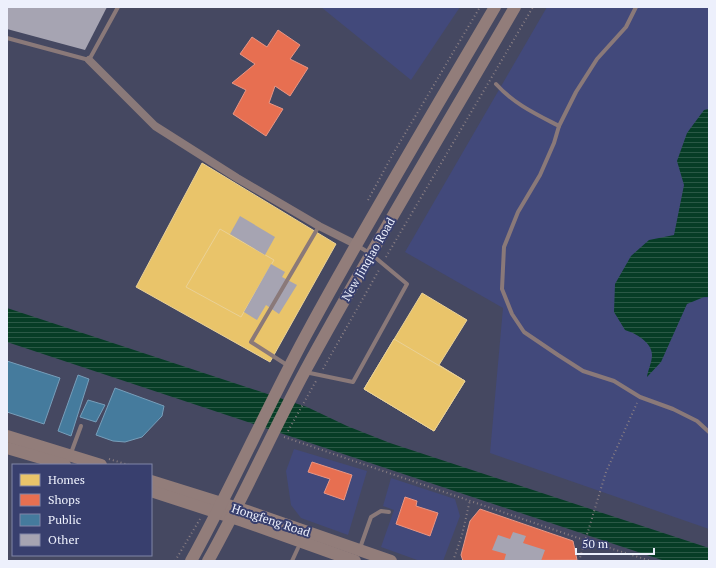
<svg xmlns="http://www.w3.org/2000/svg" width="716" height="568" font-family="'PT Serif',serif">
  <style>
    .built { fill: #42497b }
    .water { fill: url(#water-rules) }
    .homes { fill: #e9c46a; stroke: #ead196 }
    .shops { fill: #e76f51; stroke: #e99684 }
    .public { fill: #457b9d; stroke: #779eba }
    .building { fill: #a6a4b2 }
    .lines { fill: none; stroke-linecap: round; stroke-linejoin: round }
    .path { stroke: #897e83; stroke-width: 2; stroke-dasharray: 1 3; stroke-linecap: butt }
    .lane { stroke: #8a7979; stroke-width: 4 }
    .street { stroke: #8a7979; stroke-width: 8 }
    .secondary { stroke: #927d7a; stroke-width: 12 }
    .labels { text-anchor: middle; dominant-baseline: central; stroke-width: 4; stroke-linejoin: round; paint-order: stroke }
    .street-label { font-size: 12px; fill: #edf0fc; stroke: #383f6e }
  </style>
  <defs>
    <pattern id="water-rules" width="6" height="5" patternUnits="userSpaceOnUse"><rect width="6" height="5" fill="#073d26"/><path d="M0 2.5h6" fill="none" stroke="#2b5946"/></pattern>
  </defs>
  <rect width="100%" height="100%" fill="#454861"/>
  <g class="built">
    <polygon points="321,7 460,7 411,80"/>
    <polygon points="547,7 709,7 709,529 490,453 503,308 405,252"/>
    <polygon points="294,449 367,471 348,535 301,518 291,505 286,471"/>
    <polygon points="391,478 455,499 460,516 443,561 420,561 381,547 394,510 383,506"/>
  </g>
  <g class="water">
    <path d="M709,109v188h-5l-17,7 -26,58 -14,15c1,-7 5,-15 5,-22 0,-13 -17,-22 -27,-25l-11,-18 1,-28 16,-28 18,-16 25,-5 10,-50 -7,-24 10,-28 17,-23z"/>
    <polygon points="7,308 307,407 347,426 390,443 709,548 709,561 665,561 7,342"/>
  </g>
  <g class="homes">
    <polygon points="202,163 336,244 270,362 136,287"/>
    <polygon points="220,229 274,260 241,317 186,287"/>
    <polygon points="422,293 467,320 439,365 465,381 434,431 364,389"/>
    <polygon points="394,339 465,381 434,431 364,389"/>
  </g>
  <g class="shops">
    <polygon points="278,30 300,45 290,59 308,68 290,96 275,86 269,103 283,109 266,136 233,114 246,90 232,83 255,64 240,54 252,37 267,47"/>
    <polygon points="312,462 352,475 344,500 324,493 330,479 308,472"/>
    <polygon points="405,497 417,501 416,506 438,513 430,536 396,524"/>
    <polygon points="480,509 573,541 577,560 463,561 461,555 470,521"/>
  </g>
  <g class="public">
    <polygon points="7,361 60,378 44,424 7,412"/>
    <polygon points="78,375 89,379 71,436 58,431"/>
    <polygon points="115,388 164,406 162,416 142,437 125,442 113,441 96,435"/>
    <polygon points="88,400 105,405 96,422 80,417"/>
  </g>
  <g class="building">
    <polygon points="7,7 107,7 85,50 7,29"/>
    <polygon points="240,216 275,237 265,255 230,234"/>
    <polygon points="271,264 285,272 282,277 297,285 279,314 266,305 257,320 244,312"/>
    <polygon points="513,532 526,536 523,543 545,550 541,561 504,561 506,554 492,550 498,535 510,539"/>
  </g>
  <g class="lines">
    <g class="path">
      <polyline points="368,200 393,154 480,7"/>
      <polyline points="386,257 533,7"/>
      <polyline points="323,369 379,270"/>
      <polyline points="288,431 316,381"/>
      <polyline points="284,437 584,540 651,561"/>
      <polyline points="109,459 129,465"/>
      <polyline points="175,561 200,519"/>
      <polyline points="453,561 462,535 470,500"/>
      <polyline points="579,561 606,472 637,403"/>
    </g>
    <g class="lane">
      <polyline points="636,7 626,27 597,59 576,92 559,126 554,143 540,175 518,212 504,247 502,289 512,314 524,332 558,355 583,371 614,381 640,397 673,409 697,421 709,432"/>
      <polyline points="7,38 89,60 118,7"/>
      <path d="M496,84c18,20 40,30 63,42"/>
      <polyline points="287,365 251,342 319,226"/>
      <polyline points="305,372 353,382 407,284 371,254 358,246"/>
      <polyline points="71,453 81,426"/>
      <polyline points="360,548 371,517 381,511 389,512"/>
      <polyline points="292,561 298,548"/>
    </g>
    <polyline class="street" points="89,60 155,126 237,178 319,226 355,244"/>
    <g class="secondary">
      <polyline points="7,436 101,465"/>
      <polyline points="7,448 65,465"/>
      <polyline points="151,481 247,511 391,561"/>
      <polyline points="151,491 243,521 355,561"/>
      <path d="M191,561c41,-74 75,-152 115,-226 60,-111 125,-219 189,-328"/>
      <path d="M208,561c35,-62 63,-127 97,-190 67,-123 140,-243 210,-364"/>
    </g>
  </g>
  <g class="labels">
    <g class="street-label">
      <text transform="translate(368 259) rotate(-60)">New Jinqiao Road</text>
      <text transform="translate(271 520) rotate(18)">Hongfeng Road</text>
    </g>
  </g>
  <rect width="716" height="568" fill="none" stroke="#edf0fc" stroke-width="16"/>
  <rect x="12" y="464" width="140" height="92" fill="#383f6e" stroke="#8086a7"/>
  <rect x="20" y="474" width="20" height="12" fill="#e9c46a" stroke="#8086a7"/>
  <text x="48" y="484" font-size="12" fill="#edf0fc">Homes</text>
  <rect x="20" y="494" width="20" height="12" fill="#e76f51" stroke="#8086a7"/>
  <text x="48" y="504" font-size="12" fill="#edf0fc">Shops</text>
  <rect x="20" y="514" width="20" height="12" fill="#457b9d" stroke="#8086a7"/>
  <text x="48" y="524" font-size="12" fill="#edf0fc">Public</text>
  <rect x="20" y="534" width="20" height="12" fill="#a6a4b2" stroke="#8086a7"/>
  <text x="48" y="544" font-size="12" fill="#edf0fc">Other</text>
  <path d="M576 548v6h78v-6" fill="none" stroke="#edf0fc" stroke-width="2"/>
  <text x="582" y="548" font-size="12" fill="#edf0fc" stroke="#383f6e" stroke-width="3" paint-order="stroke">50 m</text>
</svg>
